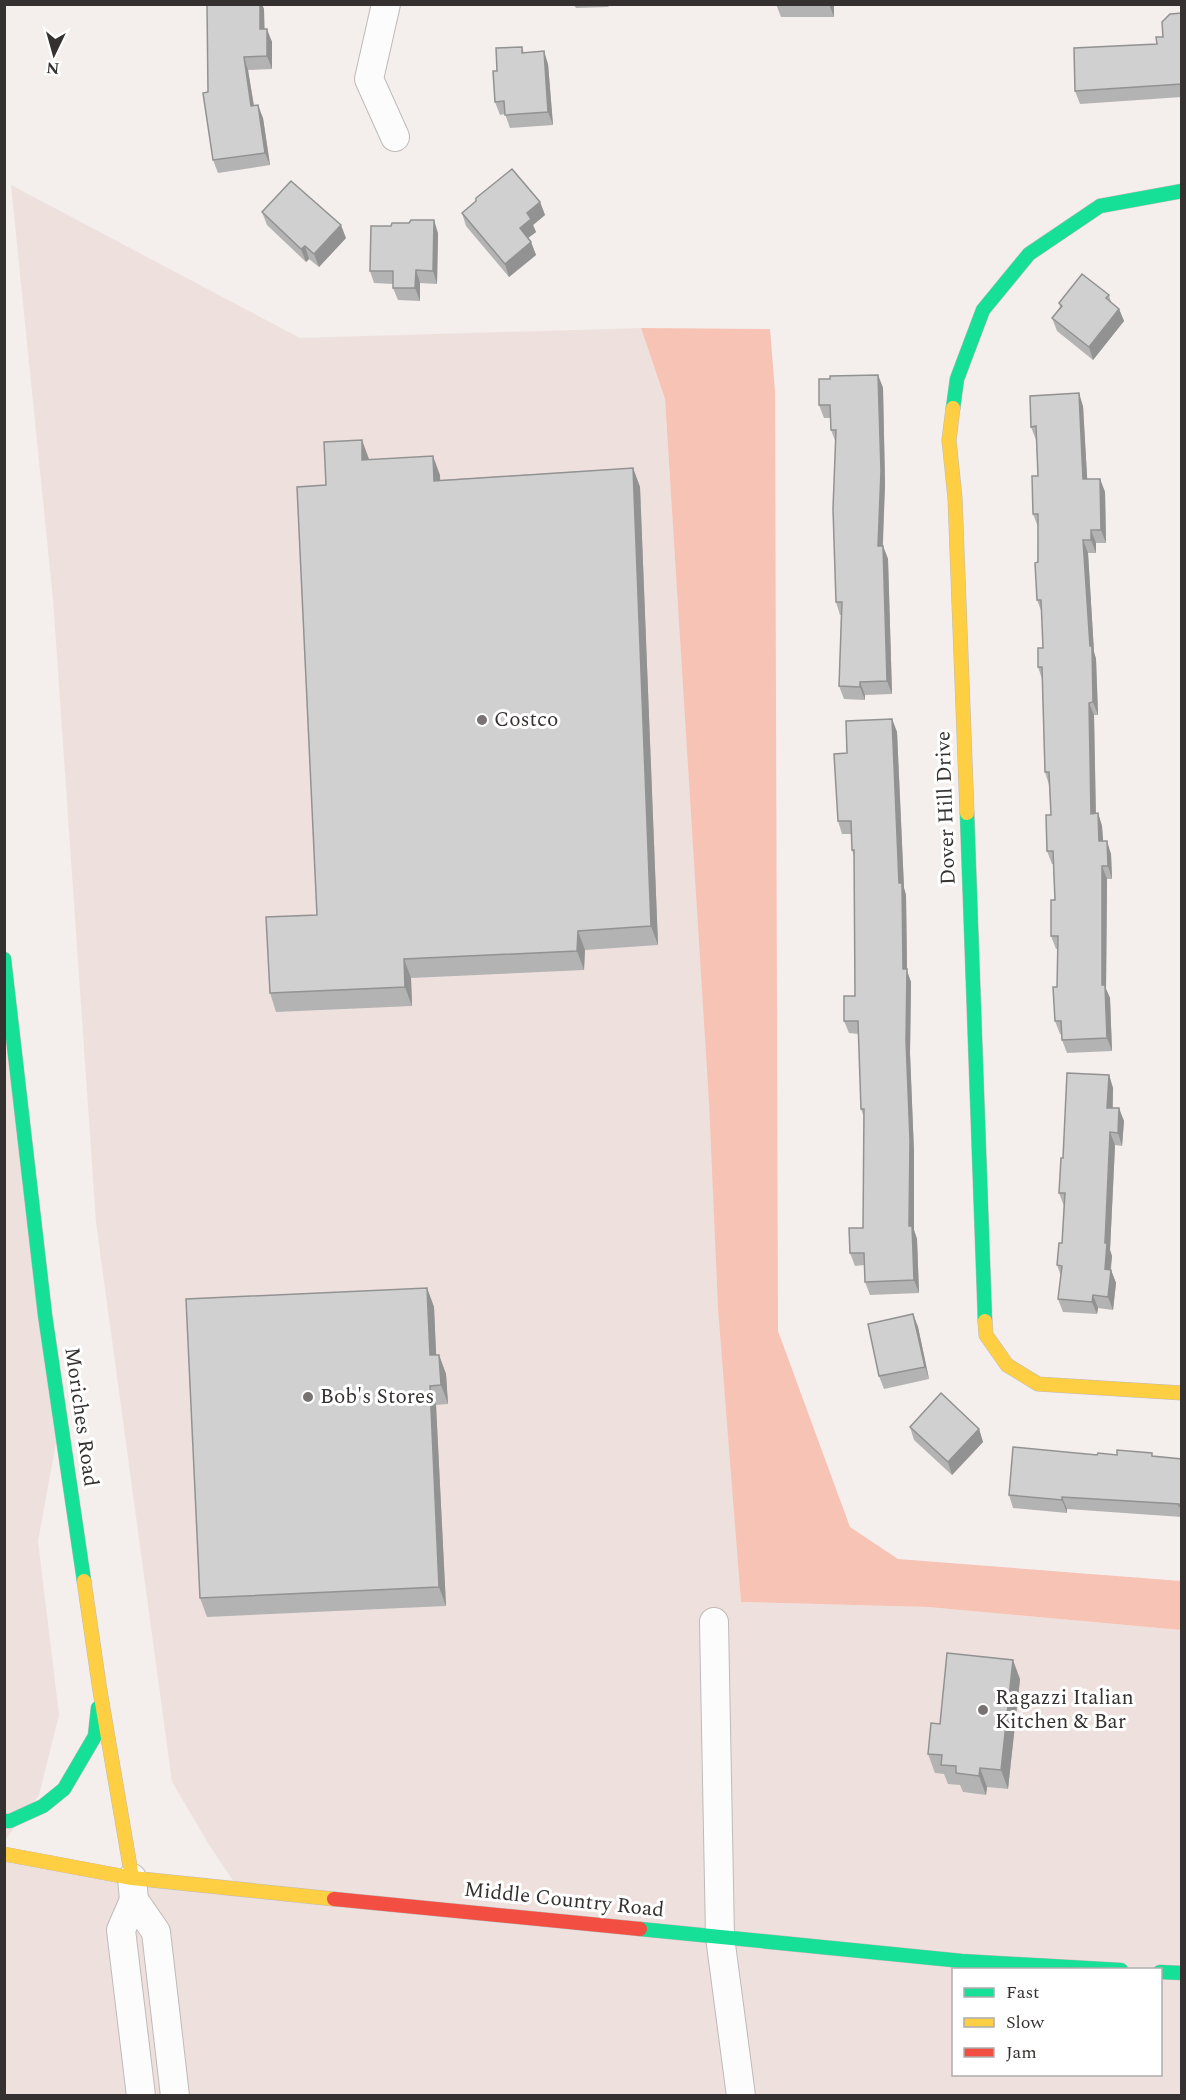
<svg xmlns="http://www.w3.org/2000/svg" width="1186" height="2100" font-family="Spectral,serif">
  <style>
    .built { fill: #eee1dd; fill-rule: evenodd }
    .forest { fill: #f7c3b5 }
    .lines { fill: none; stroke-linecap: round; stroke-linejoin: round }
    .street-casing { stroke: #bfbab9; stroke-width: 30 }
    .fast-casing { stroke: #bfbab9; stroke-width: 15 }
    .slow-casing { stroke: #bfbab9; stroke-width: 15 }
    .jam-casing { stroke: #bfbab9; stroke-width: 15 }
    .street { stroke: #fdfcfc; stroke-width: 28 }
    .fast { stroke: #16e098; stroke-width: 14 }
    .slow { stroke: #ffcf43; stroke-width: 14 }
    .jam { stroke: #f24e42; stroke-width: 14 }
    .wall { fill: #b4b3b3 }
    .shaded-wall { fill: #929292 }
    .building { fill: #d1d0d0; stroke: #929292; stroke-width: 1.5 }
    .poi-dot { fill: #787372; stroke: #fff; stroke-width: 2 }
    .labels { text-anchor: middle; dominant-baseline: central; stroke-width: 6; stroke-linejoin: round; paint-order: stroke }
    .poi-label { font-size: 21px; fill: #353130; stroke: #fff; text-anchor: start }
    .street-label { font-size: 21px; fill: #353130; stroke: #fff }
  </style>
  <rect width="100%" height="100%" fill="#f4eeed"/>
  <g class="built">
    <path d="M11,185l289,153 341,-10 24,71 76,1203 187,5 253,23v465h-1176l-1,-241 234,34 -30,-45 -36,-61 -76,-560 -43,-623zM954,1970h206v104h-206z"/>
    <polygon points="4,959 58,1432 38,1541 59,1715 39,1795 5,1840"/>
  </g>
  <polygon class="forest" points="641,328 770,329 775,391 778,1331 850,1527 898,1559 1181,1581 1181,1630 928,1607 741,1602 718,1308 709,1102 665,399"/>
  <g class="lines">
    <defs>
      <g id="street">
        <polyline points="386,4 369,79 395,137"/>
        <polyline points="714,1622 720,1937 741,2096"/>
        <polyline points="132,1878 134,1900 156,1932 175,2096"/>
        <polyline points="134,1900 121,1930 141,2096"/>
      </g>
      <g id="fast">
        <polyline points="953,408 957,379 983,310 1029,254 1100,206 1182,191"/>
        <polyline points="967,813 985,1321"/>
        <polyline points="4,959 45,1315 84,1581"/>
        <polyline points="4,1821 10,1821 43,1806 64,1789 95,1736 98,1708"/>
        <polyline points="640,1929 962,1961 1121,1970"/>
        <polyline points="1160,1972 1182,1973"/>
      </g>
      <g id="slow">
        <polyline points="953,408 949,440 955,498 967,813"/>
        <polyline points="985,1321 986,1335 1007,1365 1038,1384 1182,1393"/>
        <polyline points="84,1581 100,1691 132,1878"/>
        <polyline points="4,1854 132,1878 334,1899"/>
      </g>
      <polyline id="jam" points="334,1899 640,1929"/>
    </defs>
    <use href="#street" class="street-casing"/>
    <use href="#fast" class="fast-casing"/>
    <use href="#slow" class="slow-casing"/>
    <use href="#jam" class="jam-casing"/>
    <use href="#street" class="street"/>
    <use href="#fast" class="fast"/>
    <use href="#slow" class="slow"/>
    <use href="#jam" class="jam"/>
  </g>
  <g class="wall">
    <polygon points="573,4 611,4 608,7 576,8"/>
    <polygon points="776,4 834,4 834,17 781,17"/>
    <polygon points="264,9 264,29 272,42 272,69 248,70 254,106 263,118 270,165 218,173 213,160 208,92"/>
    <polygon points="1182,13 1182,97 1080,104 1075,91 1157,44"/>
    <polygon points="522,47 524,53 548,64 553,125 510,128 505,114 500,115 495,102 497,71"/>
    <polygon points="540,202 545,215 533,225 536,232 528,238 531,242 536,255 509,277 466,226 462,213"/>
    <polygon points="262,212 346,238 319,267 309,259 306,262 267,225"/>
    <polygon points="438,233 437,284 420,283 420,301 398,300 393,288 393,284 374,283 370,271"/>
    <polygon points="1109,295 1111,302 1119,309 1124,321 1093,360 1057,331 1052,318 1060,307 1059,303"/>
    <polygon points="878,375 883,388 885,484 883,546 888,559 892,694 865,695 865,700 844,699 839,686 841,615 840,615 836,602 836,443 831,430 831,418 824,418 819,405 830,379"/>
    <polygon points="1083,406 1087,479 1100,479 1105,492 1106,543 1096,543 1096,553 1088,553 1094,652 1096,659 1098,715 1094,715 1096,813 1098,813 1102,826 1103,841 1111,854 1112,879 1107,879 1106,989 1110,998 1112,1051 1067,1053 1062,1040 1062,1034 1060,1034 1055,1021 1057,987 1058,949 1056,949 1051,936 1055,900 1053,864 1052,864 1047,851 1051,815 1049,785 1045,772 1042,679 1038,667 1043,648 1042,613 1037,600 1038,527 1033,514 1038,476 1036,440 1031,427"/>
    <polygon points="369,460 440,475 440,480 633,468 640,487 658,945 585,950 584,970 411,978 412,1006 276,1012 270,993 317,915 326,485"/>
    <polygon points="892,719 897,732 904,888 906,895 907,971 911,982 910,1053 914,1153 914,1230 917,1239 919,1293 870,1295 865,1282 864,1265 855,1266 850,1253 863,1228 864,1117 861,1109 859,1034 849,1033 844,1021 855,996 854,856 852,850 851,834 842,834 838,821 847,753"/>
    <polygon points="1109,1075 1113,1088 1113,1108 1124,1121 1122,1146 1115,1145 1110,1250 1112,1256 1111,1270 1116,1283 1113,1310 1098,1308 1097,1314 1063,1312 1058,1299 1061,1276 1057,1265 1062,1243 1064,1206 1059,1193 1063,1158"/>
    <polygon points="427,1288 434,1307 436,1355 439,1355 446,1374 448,1404 436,1405 446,1606 207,1617 200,1598"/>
    <polygon points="913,1314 918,1327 929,1379 884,1389 879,1376"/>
    <polygon points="910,1427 979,1429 983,1442 952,1475 914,1440"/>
    <polygon points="1097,1455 1153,1456 1182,1459 1182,1517 1067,1509 1067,1513 1013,1508 1009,1495"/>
    <polygon points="1020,1679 1008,1789 987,1787 986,1795 963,1792 960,1785 948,1784 944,1774 935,1773 928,1754 940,1724"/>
  </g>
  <g class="shaded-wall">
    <polygon points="260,4 262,4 264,9 265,42 260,29"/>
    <polygon points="829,4 834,4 834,17"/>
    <polygon points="267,29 272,42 272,69 267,56"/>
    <polygon points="544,51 548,64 553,125 548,112"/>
    <polygon points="244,57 248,70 256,119 251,106"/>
    <polygon points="258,105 263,118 270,165 265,153"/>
    <polygon points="540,202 545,215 533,225 536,232 524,241 520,228 527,213"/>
    <polygon points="434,220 438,233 437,284 433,271"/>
    <polygon points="341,225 346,238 319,267 314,254"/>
    <polygon points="531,242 536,255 509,277 505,264"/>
    <polygon points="305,246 309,259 306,262 301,249"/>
    <polygon points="416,270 420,283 420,301 415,288"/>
    <polygon points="1119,309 1124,321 1093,360 1089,347"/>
    <polygon points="878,375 883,388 885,484 882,559 878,546"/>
    <polygon points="1079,393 1083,406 1088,492 1083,479"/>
    <polygon points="362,440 369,459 369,479 362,460"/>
    <polygon points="433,456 440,475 441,500 434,481"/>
    <polygon points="633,468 640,487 658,945 651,926"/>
    <polygon points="1100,479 1105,492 1106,543 1101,530"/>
    <polygon points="1091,530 1096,543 1096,553 1091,540"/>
    <polygon points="1083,540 1088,553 1094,652 1096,659 1098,715 1093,702"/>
    <polygon points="883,546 888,559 892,694 887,681"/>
    <polygon points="860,682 865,695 865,700 860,687"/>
    <polygon points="1089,703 1094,715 1096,827 1091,814"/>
    <polygon points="892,719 897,732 904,888 906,895 907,971 911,982 910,1053 914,1153 914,1230 917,1239 919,1293 914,1280 909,1226 899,883"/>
    <polygon points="1098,813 1102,826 1104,854 1099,841"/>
    <polygon points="1107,841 1111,854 1112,879 1108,866"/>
    <polygon points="1102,866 1107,879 1106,989 1110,998 1112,1051 1107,1038 1102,985"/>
    <polygon points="578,931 585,950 584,970 577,951"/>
    <polygon points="404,959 411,978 412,1006 405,987"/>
    <polygon points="1109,1075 1113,1088 1112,1121 1107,1108"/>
    <polygon points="1119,1108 1124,1121 1122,1146 1118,1133"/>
    <polygon points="1110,1132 1115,1145 1110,1250 1112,1256 1109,1282 1105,1269 1105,1243"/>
    <polygon points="1111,1270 1116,1283 1113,1310 1108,1297"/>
    <polygon points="427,1288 434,1307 437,1374 430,1355"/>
    <polygon points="1093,1295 1098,1308 1097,1314 1092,1302"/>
    <polygon points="913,1314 918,1327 929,1379 925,1367"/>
    <polygon points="439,1355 446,1374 448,1404 441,1385"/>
    <polygon points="430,1386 436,1405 446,1606 439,1587"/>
    <polygon points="979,1429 983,1442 952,1475 948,1462"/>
    <polygon points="1062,1497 1067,1509 1067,1513 1062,1500"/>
    <polygon points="1013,1660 1020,1679 1008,1789 1001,1770"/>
    <polygon points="980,1768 987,1787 986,1795 979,1776"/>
  </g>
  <g class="building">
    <polygon points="207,4 260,4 260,29 267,29 267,56 244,57 251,106 258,105 265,153 213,160 203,93 208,92"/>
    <polygon points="1182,13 1182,84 1075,91 1074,48 1157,44 1156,37 1163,37 1162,22 1170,14"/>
    <polygon points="522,47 522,53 544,51 548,112 505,115 504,101 495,102 493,71 497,71 496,48"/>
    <polygon points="512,169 540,202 527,213 531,219 520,228 531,242 505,264 462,213 476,201 476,198"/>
    <polygon points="291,181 341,225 314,254 305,246 301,249 262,212"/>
    <polygon points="411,220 434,220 433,271 416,270 415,288 393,288 393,271 370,271 371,226 391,226 392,223 409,223"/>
    <polygon points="1082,274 1109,295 1106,298 1119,309 1089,347 1052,318 1062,306 1059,303"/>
    <polygon points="878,375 881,471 878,546 883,546 887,681 860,682 860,687 839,686 842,602 836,602 833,509 836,430 831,430 830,405 819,405 819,379 830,379 830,376"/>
    <polygon points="1079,393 1083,479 1100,479 1101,530 1091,530 1091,540 1083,540 1090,646 1092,646 1093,702 1089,703 1091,814 1098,813 1099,841 1107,841 1108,866 1102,866 1102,985 1105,985 1107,1038 1062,1040 1061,1021 1055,1021 1053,987 1057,987 1058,936 1051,936 1051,900 1055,900 1053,851 1047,851 1046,815 1051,815 1049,772 1045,772 1042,667 1038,667 1038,648 1043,648 1041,600 1037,600 1035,563 1038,562 1038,514 1033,514 1032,476 1038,476 1036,426 1031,427 1030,396"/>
    <polygon points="362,440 362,460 433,456 434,481 633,468 651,926 578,931 577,951 404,959 405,987 270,993 266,917 317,915 297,487 326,485 324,442"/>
    <polygon points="892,719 899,883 902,883 903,969 907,969 906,1040 910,1140 909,1226 912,1226 914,1280 865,1282 864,1253 850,1253 849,1228 863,1228 864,1109 861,1109 858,1021 844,1021 844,996 855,996 854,850 852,850 851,821 838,821 834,754 847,753 846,721"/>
    <polygon points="1067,1073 1109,1075 1107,1108 1119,1108 1118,1133 1110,1132 1105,1243 1107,1243 1105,1269 1111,1270 1108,1297 1093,1295 1092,1302 1058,1299 1062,1266 1057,1265 1059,1243 1062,1243 1065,1193 1059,1193 1061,1158 1063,1158"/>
    <polygon points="427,1288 430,1355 439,1355 441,1385 430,1386 439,1587 200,1598 186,1299"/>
    <polygon points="913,1314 925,1367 879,1376 868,1324"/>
    <polygon points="941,1393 979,1429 948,1462 910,1427"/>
    <polygon points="1013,1447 1097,1455 1098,1453 1117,1455 1117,1450 1152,1453 1152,1456 1182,1459 1182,1506 1179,1506 1179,1504 1062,1497 1062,1500 1009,1495"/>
    <polygon points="947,1653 1013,1660 1001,1770 980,1768 979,1776 956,1773 956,1766 941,1765 942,1755 928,1754 931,1723 940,1724"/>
  </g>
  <g class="poi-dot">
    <circle cx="482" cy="720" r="6"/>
    <circle cx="308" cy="1397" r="6"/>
    <circle cx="983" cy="1710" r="6"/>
  </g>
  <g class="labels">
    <g class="poi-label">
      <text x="494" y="720">Costco</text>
      <text x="320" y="1397">Bob's Stores</text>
      <text x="995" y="1698">Ragazzi Italian<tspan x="995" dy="24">Kitchen &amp; Bar</tspan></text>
    </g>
    <g class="street-label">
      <text transform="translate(946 808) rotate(-92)">Dover Hill Drive</text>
      <text transform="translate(81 1417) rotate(82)">Moriches Road</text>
      <text transform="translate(564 1900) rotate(6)">Middle Country Road</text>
    </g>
  </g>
  <rect width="1186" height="2100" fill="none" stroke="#353130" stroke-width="12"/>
  <rect x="952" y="1968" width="210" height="108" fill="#ffffff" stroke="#aeadac" stroke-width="1.5"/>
  <rect x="964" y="1988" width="30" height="9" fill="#16e098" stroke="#aeadac" stroke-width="1.5"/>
  <text x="1006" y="1998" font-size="18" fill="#353130">Fast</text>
  <rect x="964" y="2018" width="30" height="9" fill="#ffcf43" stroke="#aeadac" stroke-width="1.5"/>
  <text x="1006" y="2028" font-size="18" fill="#353130">Slow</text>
  <rect x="964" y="2048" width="30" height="9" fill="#f24e42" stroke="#aeadac" stroke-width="1.5"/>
  <text x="1006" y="2058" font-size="18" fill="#353130">Jam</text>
  <g transform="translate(54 54) rotate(185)" stroke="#ffffff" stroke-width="4.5" paint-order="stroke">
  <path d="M0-4.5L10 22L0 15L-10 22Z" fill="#353130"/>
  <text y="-9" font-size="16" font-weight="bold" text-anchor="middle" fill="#353130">N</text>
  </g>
</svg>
